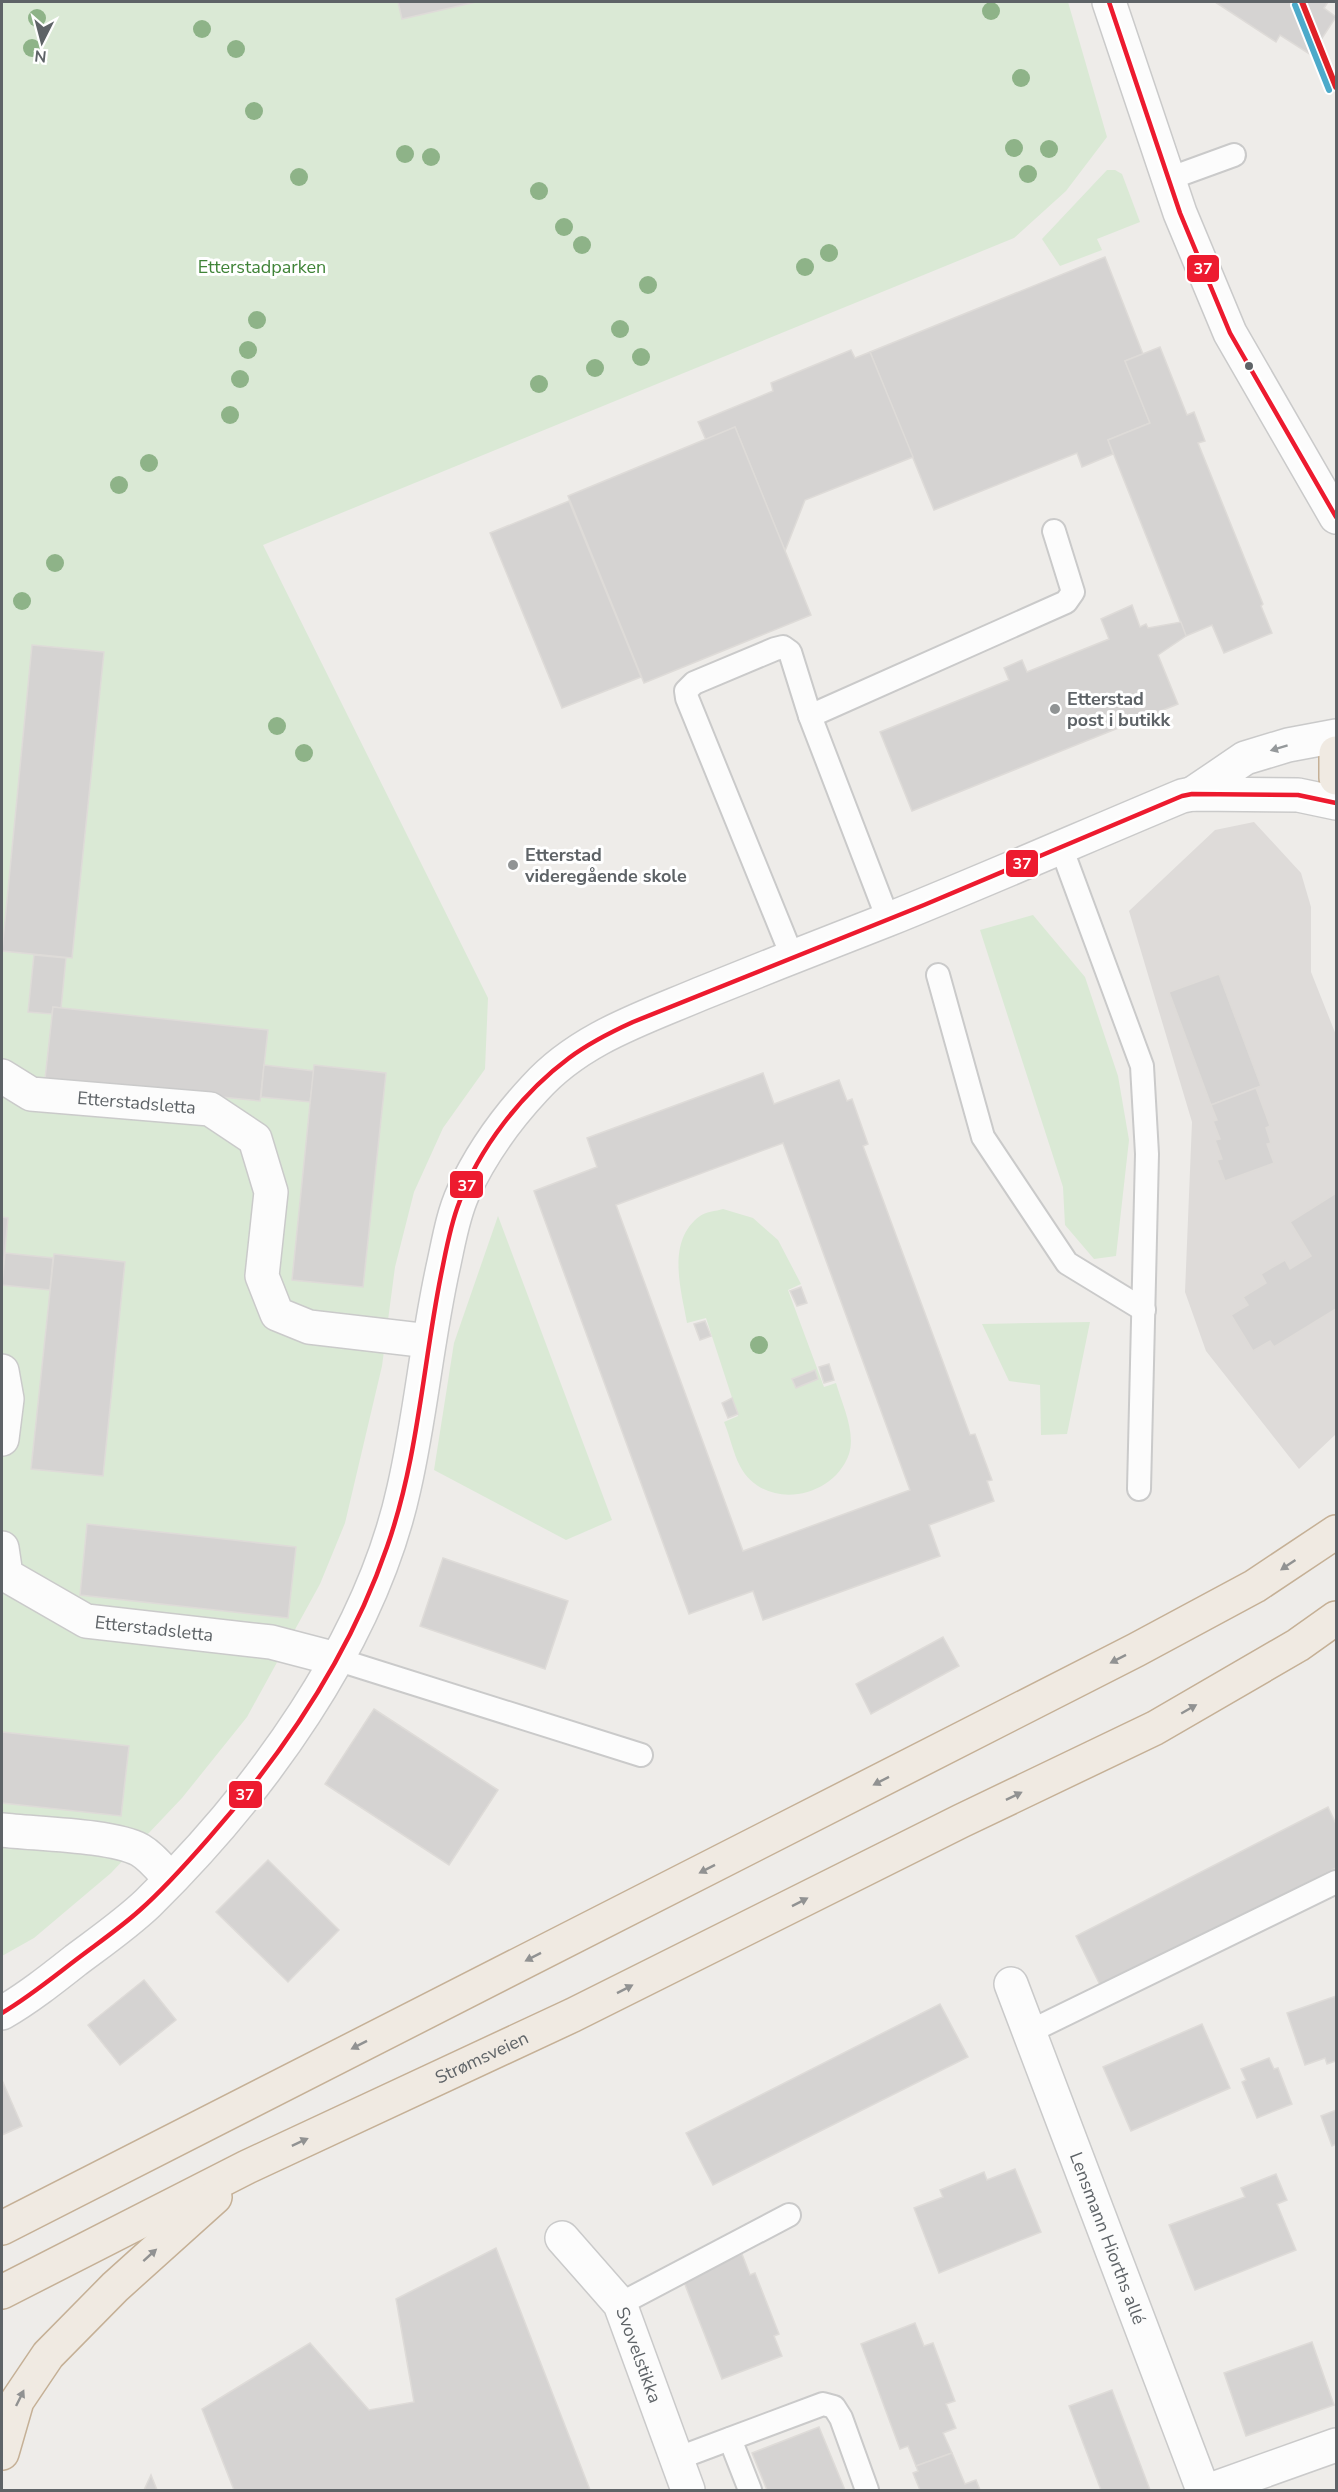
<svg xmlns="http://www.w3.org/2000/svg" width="1338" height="2492" font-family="'Nunito Sans',sans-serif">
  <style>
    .industrial { fill: #dedbd9 }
    .green { fill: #dae9d5 }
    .building { fill: #d5d3d2; stroke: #dedbd8; stroke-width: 1.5; fill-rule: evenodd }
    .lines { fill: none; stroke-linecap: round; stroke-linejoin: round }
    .lane-casing { stroke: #cacaca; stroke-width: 26 }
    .street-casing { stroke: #cacaca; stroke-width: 36 }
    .highway-casing { stroke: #c5b096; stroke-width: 36 }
    .lane { stroke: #fcfcfc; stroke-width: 22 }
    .street { stroke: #fcfcfc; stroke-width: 33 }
    .highway { stroke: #f0eae2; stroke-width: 33 }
    .bus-1-casing { stroke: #fff; stroke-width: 9 }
    .bus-1 { stroke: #ed1b2f; stroke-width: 4.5 }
    .rail-1-casing { stroke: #fff; stroke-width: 10 }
    .rail-2-casing { stroke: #fff; stroke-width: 10 }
    .rail-1 { stroke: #df2027; stroke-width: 6 }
    .rail-2 { stroke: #4caaca; stroke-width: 6 }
    .tree { fill: #8eb388 }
    .oneway { fill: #95999b }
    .oneway2 { fill: #919292 }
    .bus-dot { fill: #5e6367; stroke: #fff; stroke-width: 2 }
    .poi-dot { fill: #909394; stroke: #fff; stroke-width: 2 }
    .labels { text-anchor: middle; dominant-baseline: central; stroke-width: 6; stroke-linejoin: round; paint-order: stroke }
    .park-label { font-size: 18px; fill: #408438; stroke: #fff }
    .poi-label { font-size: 18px; font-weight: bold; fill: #5e6367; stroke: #fff; text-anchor: start }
    .street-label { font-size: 18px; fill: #5e6367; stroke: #fff }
    .line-badge { stroke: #fff; stroke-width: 2 }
    .badge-label { font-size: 16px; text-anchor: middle; font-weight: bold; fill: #fff }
  </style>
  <rect width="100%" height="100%" fill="#eeece9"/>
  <polygon class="industrial" points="1254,822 1301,873 1311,907 1311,972 1336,1035 1336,1434 1299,1469 1206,1351 1185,1292 1192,1122 1129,911 1215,830"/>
  <g class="green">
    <polygon points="2,2 1068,2 1107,137 1066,191 1014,238 263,545 488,998 485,1069 443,1128 414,1192 395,1267 382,1366 345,1523 320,1584 247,1717 182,1798 111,1873 34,1938 2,1956"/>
    <polygon points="1107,170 1115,170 1122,174 1140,222 1097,239 1102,250 1060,266 1042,239"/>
    <polygon points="1033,915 1085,977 1118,1076 1129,1140 1116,1256 1094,1259 1065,1225 1063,1187 980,930"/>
    <path d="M723,1209l30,9 25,22 23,44 -13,6 36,97 12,-4c6,21 20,49 13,71 -16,46 -86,57 -109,12 -7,-13 -10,-30 -16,-44l14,-6 -32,-98 -19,5c-6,-34 -21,-82 13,-107 5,-4 16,-5 23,-7z"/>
    <polygon points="498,1216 612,1520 566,1540 434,1470 454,1343"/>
    <polygon points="1090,1322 1067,1434 1041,1435 1040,1385 1009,1381 982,1324"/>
  </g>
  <g class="building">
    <polygon points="398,2 476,2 402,19"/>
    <polygon points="1215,2 1328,2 1324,8 1336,17 1311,55 1280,35 1276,42"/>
    <polygon points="1105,257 1143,354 1125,361 1150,423 1108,440 1113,454 1082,467 1077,453 934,510 870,352"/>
    <polygon points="1160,347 1187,415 1194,412 1205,441 1198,443 1263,604 1261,606 1272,633 1224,653 1212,625 1186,636 1108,440 1150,423 1125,361"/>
    <polygon points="851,350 855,358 870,352 913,457 805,500 785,551 735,427 706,440 698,422 773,391 771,383"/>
    <polygon points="735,427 811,615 644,683 568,496"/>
    <polygon points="569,501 641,677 562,708 490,533"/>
    <polygon points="1132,605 1140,627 1146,624 1148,628 1181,622 1186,636 1158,655 1178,704 912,811 880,732 1009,680 1004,668 1022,660 1027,672 1109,639 1101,619"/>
    <polygon points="32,645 104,652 72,958 2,951"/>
    <polygon points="34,955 66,958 61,1008 53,1007 52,1014 28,1012"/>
    <polygon points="1219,974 1261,1086 1211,1105 1169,992"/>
    <polygon points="53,1007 268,1030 260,1101 45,1079"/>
    <polygon points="264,1065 314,1071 310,1102 261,1097"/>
    <polygon points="314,1065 386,1073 363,1287 292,1280"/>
    <path d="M763,1073l11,31 65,-24 8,21 5,-2 16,45 -5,2 107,289 5,-1 17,46 -5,1 7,20 -65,24 11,31 -177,64 -10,-29 -64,23 -155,-423 63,-24 -10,-29zM783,1143l127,347 -167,61 -127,-346z"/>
    <polygon points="1256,1088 1270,1126 1266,1128 1271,1143 1267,1144 1274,1163 1225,1181 1217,1160 1222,1159 1215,1140 1220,1139 1213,1121 1217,1120 1211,1105"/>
    <polygon points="1336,1193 1336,1309 1274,1347 1270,1341 1253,1351 1231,1315 1248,1305 1243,1297 1266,1283 1261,1274 1285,1260 1290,1269 1311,1256 1290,1222"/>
    <polygon points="2,1217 8,1218 2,1283"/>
    <polygon points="5,1253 53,1258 50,1290 2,1285"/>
    <polygon points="54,1254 125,1262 103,1476 31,1469"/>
    <polygon points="801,1287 807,1303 797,1306 790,1291"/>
    <polygon points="705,1321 711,1336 700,1340 694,1324"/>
    <polygon points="829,1364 834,1380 824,1383 819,1367"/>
    <polygon points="815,1370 818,1379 796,1388 792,1379"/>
    <polygon points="732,1398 738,1414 728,1418 722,1403"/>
    <polygon points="87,1524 296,1547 288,1618 80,1595"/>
    <polygon points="443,1558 568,1601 545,1669 420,1626"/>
    <polygon points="943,1637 959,1666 871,1714 856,1684"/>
    <polygon points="374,1709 498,1790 449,1865 325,1784"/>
    <polygon points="2,1732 129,1746 121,1816 2,1803"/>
    <polygon points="1328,1807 1336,1824 1336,1868 1102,1989 1076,1936"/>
    <polygon points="268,1860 339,1930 288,1982 216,1912"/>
    <polygon points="144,1980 176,2020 120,2065 88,2025"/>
    <polygon points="1336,1996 1336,2061 1327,2064 1325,2058 1305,2065 1287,2013"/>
    <polygon points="940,2004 968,2057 713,2185 686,2133"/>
    <polygon points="1202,2024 1230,2088 1131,2131 1103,2067"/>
    <polygon points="1269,2058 1274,2069 1278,2068 1292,2104 1257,2118 1242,2082 1246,2080 1241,2069"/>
    <polygon points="2,2080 22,2126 2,2135"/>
    <polygon points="1336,2110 1336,2144 1332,2146 1321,2116"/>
    <polygon points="1015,2169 1041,2232 939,2273 914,2208 943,2197 940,2190 984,2172 987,2180"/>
    <polygon points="1276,2174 1287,2200 1277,2204 1296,2250 1195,2290 1169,2225 1245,2197 1241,2188"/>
    <polygon points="496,2248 590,2490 234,2490 202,2409 310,2343 369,2410 414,2402 396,2299"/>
    <polygon points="742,2254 750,2275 755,2273 779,2334 774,2336 782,2356 722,2379 682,2277"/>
    <polygon points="915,2323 924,2346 933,2343 955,2401 946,2404 956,2428 943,2433 952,2453 916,2466 908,2446 900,2449 861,2344"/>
    <polygon points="1312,2342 1334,2405 1246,2436 1224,2373"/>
    <polygon points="1112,2390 1150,2490 1101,2490 1069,2406"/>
    <polygon points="819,2427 845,2490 767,2490 752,2453"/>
    <polygon points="952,2453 965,2484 976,2480 980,2490 920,2490 913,2473 918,2471 916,2466"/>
    <polygon points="151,2475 157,2490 144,2490"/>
  </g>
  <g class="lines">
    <defs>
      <g id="lane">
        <polyline points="1168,179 1234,155"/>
        <polyline points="810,716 1066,602 1073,592 1054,531"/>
        <polyline points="1061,847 1142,1066 1147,1154 1139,1489"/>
        <polyline points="792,956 687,698 686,691 694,683 775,649 783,647 790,652 810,716 888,919"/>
        <polyline points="938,975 983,1137 1067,1263 1144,1310"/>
        <polyline points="336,1659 641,1755"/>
        <polyline points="1029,2032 1336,1882"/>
        <polyline points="620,2304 789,2215"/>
        <polyline points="730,2439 750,2490"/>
        <polyline points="676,2459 823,2404 834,2407 841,2418 867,2490"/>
      </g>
      <g id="street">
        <polyline points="1109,2 1180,213 1230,333 1336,517"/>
        <polyline points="1192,794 1245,758 1288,745 1336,736"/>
        <path id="s1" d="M2,1076l29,18 179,15 45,30 16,53 -9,84 15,38 32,13 120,14"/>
        <polyline points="2,1371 7,1399 2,1439"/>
        <path id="s2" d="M2,1548l4,27 80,46 185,21 65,17"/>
        <path d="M2,1830c34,4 110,5 138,20 12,7 21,19 30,29"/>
        <path id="s3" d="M1011,1984l192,506"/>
        <path d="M2,2013c26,-15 50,-34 74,-53 24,-18 50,-36 72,-57 111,-109 222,-260 256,-415 17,-74 23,-150 40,-225 5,-23 9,-48 19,-70 18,-39 43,-74 72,-105 44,-49 106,-69 165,-94 62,-25 125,-50 187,-74 99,-40 197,-83 295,-124l10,-2 106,1 38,8"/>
        <path id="s4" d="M562,2238l58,66 68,186"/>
        <polyline points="1210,2490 1336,2445"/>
      </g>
      <g id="highway">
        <polyline points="1336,753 1336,778"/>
        <polyline points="2,2228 1136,1650 1255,1586 1336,1532"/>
        <path id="s5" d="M2,2292l245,-125 326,-152 388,-194 194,-93 143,-83 38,-27"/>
        <polyline points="2,2453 17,2401 48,2355 115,2287 215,2197"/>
      </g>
    </defs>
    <use href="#lane" class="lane-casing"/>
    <use href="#street" class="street-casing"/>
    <use href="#highway" class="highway-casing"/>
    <use href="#lane" class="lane"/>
    <use href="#street" class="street"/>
    <use href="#highway" class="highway"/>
    <defs>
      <g id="bus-1">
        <polyline points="1109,2 1180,213 1230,333 1336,517"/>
        <path d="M2,2013c27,-16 50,-35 75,-54 21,-16 43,-31 63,-49 25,-22 47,-47 68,-71 76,-86 142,-184 179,-292 31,-88 36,-182 54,-272 5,-24 9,-49 18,-72 20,-55 63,-110 110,-145 20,-15 42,-26 64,-36l291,-117 258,-109 10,-2 106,1 38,8"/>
      </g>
    </defs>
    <use href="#bus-1" class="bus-1-casing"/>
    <use href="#bus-1" class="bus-1"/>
    <defs>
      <polyline id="rail-1" points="1302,2 1336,87"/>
      <polyline id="rail-2" points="1295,5 1329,90"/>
    </defs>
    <use href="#rail-1" class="rail-1-casing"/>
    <use href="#rail-2" class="rail-2-casing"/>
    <use href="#rail-1" class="rail-1"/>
    <use href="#rail-2" class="rail-2"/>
  </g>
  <g class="tree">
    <circle cx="991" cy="11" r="9"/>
    <circle cx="37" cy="18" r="9"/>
    <circle cx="202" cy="29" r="9"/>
    <circle cx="32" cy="48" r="9"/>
    <circle cx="236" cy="49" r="9"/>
    <circle cx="1021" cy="78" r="9"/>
    <circle cx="254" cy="111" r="9"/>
    <circle cx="1014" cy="148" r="9"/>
    <circle cx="1049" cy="149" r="9"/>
    <circle cx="405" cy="154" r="9"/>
    <circle cx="431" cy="157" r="9"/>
    <circle cx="1028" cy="174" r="9"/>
    <circle cx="299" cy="177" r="9"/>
    <circle cx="539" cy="191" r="9"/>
    <circle cx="564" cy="227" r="9"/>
    <circle cx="582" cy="245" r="9"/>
    <circle cx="829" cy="253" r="9"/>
    <circle cx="805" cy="267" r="9"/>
    <circle cx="648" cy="285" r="9"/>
    <circle cx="257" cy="320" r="9"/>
    <circle cx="620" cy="329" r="9"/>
    <circle cx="248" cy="350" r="9"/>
    <circle cx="641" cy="357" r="9"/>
    <circle cx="595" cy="368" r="9"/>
    <circle cx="240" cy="379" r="9"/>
    <circle cx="539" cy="384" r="9"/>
    <circle cx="230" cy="415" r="9"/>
    <circle cx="149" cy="463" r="9"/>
    <circle cx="119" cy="485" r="9"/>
    <circle cx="55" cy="563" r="9"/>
    <circle cx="22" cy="601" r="9"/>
    <circle cx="277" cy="726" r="9"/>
    <circle cx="304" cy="753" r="9"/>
    <circle cx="759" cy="1345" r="9"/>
  </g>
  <defs><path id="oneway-solid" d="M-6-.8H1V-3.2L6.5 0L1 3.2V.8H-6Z" transform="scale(1.5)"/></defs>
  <use class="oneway" href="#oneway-solid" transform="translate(1279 748) rotate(163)"/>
  <g class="oneway2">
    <use href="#oneway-solid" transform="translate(1288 1565) rotate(146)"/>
    <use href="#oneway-solid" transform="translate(1118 1659) rotate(153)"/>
    <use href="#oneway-solid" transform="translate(1189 1709) rotate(-30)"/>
    <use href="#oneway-solid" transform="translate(881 1781) rotate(153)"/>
    <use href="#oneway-solid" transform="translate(1014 1796) rotate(-26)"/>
    <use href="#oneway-solid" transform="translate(707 1869) rotate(153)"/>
    <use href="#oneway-solid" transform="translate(800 1902) rotate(-27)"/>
    <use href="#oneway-solid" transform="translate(533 1957) rotate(153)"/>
    <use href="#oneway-solid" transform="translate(625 1989) rotate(-27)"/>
    <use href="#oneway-solid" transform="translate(359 2045) rotate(153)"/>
    <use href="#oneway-solid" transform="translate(300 2142) rotate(-25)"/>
    <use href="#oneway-solid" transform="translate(150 2255) rotate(-42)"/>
    <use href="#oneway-solid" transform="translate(20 2398) rotate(-64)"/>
  </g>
  <circle class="bus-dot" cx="1249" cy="366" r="5"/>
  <g class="poi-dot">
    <circle cx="1055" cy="709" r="6"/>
    <circle cx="513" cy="865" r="6"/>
  </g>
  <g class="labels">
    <g class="park-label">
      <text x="262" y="267">Etterstadparken</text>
    </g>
    <g class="poi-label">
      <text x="1067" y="699">Etterstad<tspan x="1067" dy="21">post i butikk</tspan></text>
      <text x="525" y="855">Etterstad<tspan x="525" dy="21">videregående skole</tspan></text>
    </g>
    <g class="street-label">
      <text stroke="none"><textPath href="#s1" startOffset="140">Etterstadsletta</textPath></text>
      <text stroke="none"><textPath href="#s2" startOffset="188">Etterstadsletta</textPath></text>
      <text stroke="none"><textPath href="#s5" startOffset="534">Strømsveien</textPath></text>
      <text stroke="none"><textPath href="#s3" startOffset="272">Lensmann Hiorths allé</textPath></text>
      <text stroke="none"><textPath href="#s4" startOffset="142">Svovelstikka</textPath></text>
    </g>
  </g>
  <g class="line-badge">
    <rect x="1186" y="254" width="34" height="29" rx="6" fill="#ed1b2f"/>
    <rect x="1005" y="849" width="34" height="29" rx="6" fill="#ed1b2f"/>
    <rect x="449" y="1170" width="35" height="29" rx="6" fill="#ed1b2f"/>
    <rect x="228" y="1780" width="35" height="29" rx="6" fill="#ed1b2f"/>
  </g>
  <g class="badge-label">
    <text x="1203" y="274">37</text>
    <text x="1022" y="869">37</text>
    <text x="467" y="1191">37</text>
    <text x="245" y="1800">37</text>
  </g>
  <rect width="1338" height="2492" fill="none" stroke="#5e6367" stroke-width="6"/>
  <g transform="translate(42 42) rotate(186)" stroke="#ffffff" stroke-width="4.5" paint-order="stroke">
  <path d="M0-4.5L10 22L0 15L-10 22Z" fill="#5e6367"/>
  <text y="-9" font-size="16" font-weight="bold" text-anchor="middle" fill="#5e6367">N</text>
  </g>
</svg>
